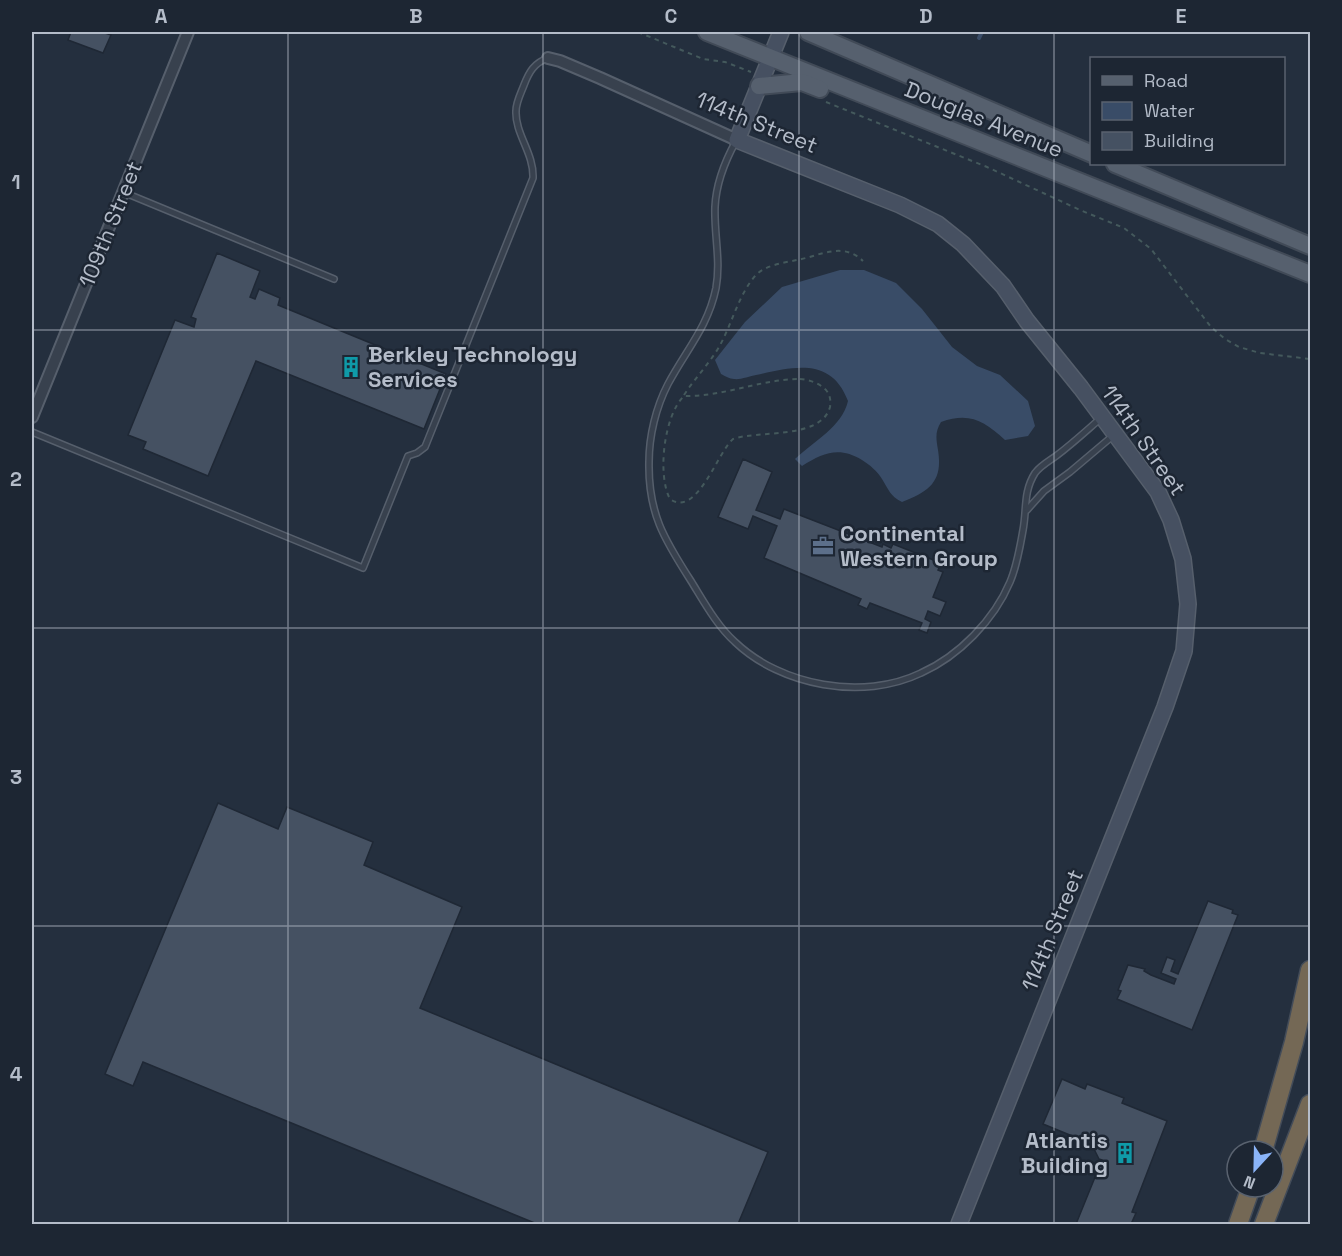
<svg xmlns="http://www.w3.org/2000/svg" width="1342" height="1256" font-family="'Space Grotesk',sans-serif">
  <style>
    .water { fill: #394c67 }
    .lines { fill: none; stroke-linecap: round; stroke-linejoin: round }
    .stream { stroke: #394c67; stroke-width: 4 }
    .building { fill: #455162; stroke: #1f2835; stroke-width: 1.5 }
    .lane-casing { stroke: #565f6c; stroke-width: 8 }
    .street-casing { stroke: #565f6c; stroke-width: 14 }
    .secondary-casing { stroke: #565f6c; stroke-width: 18 }
    .primary-casing { stroke: #414a57; stroke-width: 20 }
    .highway-casing { stroke: #434c59; stroke-width: 21 }
    .path { stroke: #44595c; stroke-width: 2; stroke-dasharray: 4.5 4.5; stroke-linecap: butt }
    .lane { stroke: #38414e; stroke-width: 5 }
    .street { stroke: #38414e; stroke-width: 10 }
    .secondary { stroke: #465061; stroke-width: 15 }
    .primary { stroke: #56606e; stroke-width: 16 }
    .highway { stroke: #746855; stroke-width: 18 }
    .grid { fill: none; stroke: #b4bcc9; stroke-width: 1.5; stroke-opacity: 0.55 }
    .labels { text-anchor: middle; dominant-baseline: central; stroke-width: 5; stroke-linejoin: round; paint-order: stroke }
    .street-label { font-size: 22px; fill: #b4bcc9; stroke: #1d2633 }
    .poi-label { font-size: 22px; font-weight: bold; fill: #b4bcc9; stroke: #1d2633; text-anchor: start }
    .neatline { fill: none; stroke: #b4bcc9; stroke-width: 2 }
    .grid-label { font-size: 20px; text-anchor: middle; font-weight: bold; fill: #b4bcc9 }
  </style>
  <rect width="100%" height="100%" fill="#242f3e"/>
  <path class="water" d="M840,270h24l32,13 26,26 30,38 25,19 23,9 28,26 7,25 -7,10 -23,4c-21,-19 -35,-28 -64,-18 -6,10 -5,16 -3,28 5,31 -8,41 -36,52 -12,-6 -13,-12 -20,-23 -5,-8 -12,-14 -20,-19 -23,-14 -39,-7 -60,6l-7,-7c19,-18 47,-32 53,-58 -17,-45 -55,-34 -92,-26 -6,1 -16,5 -22,4 -4,0 -9,-3 -13,-5l-6,-14 30,-38 37,-35z"/>
  <g class="lines">
    <polyline class="stream" points="979,38 982,32"/>
  </g>
  <g class="building">
    <polygon points="71,32 102,32 111,35 103,53 68,40"/>
    <polygon points="217,253 260,271 250,297 255,299 259,289 280,298 278,305 446,374 424,429 256,361 208,476 143,449 146,442 128,435 175,320 194,327 196,319 191,317"/>
    <polygon points="743,459 772,472 756,510 780,519 784,509 882,547 883,544 891,548 893,544 941,563 938,570 943,572 933,597 946,602 940,616 928,611 925,619 931,622 927,633 919,630 922,623 870,603 867,609 858,605 861,599 764,558 777,526 753,516 748,529 718,517"/>
    <polygon points="218,803 278,829 287,807 373,842 364,865 462,907 420,1008 768,1152 738,1224 537,1224 143,1062 133,1086 105,1074"/>
    <polygon points="1208,901 1233,910 1232,913 1238,915 1192,1030 1117,999 1121,991 1118,990 1128,965 1145,969 1144,971 1151,975 1174,984 1176,979 1161,973 1167,957 1175,960 1171,971 1178,974"/>
    <polygon points="1062,1079 1085,1089 1087,1084 1124,1098 1122,1103 1167,1121 1132,1212 1136,1213 1131,1224 1076,1224 1102,1160 1099,1159 1093,1147 1094,1145 1043,1124"/>
  </g>
  <g class="lines">
    <defs>
      <g id="lane">
        <path d="M736,141c-11,20 -20,43 -21,66 -1,28 6,53 1,81 -8,39 -30,62 -48,96 -12,23 -19,52 -19,78 -1,51 15,77 42,119 13,21 26,45 44,61 46,44 128,59 186,31 38,-17 73,-53 89,-91 7,-16 10,-35 13,-52 4,-21 0,-38 12,-57 5,-7 14,-12 21,-17 16,-12 30,-25 45,-38"/>
        <polyline points="123,192 334,279"/>
        <path d="M32,432l331,136 45,-112 9,-3 8,-6 108,-269c1,-25 -18,-44 -17,-67 0,-9 5,-18 8,-26 5,-13 10,-22 24,-27"/>
        <polyline points="1027,510 1044,491 1070,472 1115,434"/>
      </g>
      <g id="street">
        <polyline points="548,58 560,61 600,78 737,140"/>
        <polyline points="32,417 188,32"/>
      </g>
      <polyline id="secondary" points="781,32 737,140 900,205 938,224 963,244 1003,286 1027,321 1081,388 1158,492 1171,520 1183,559 1188,604 1184,651 1165,707 959,1224"/>
      <g id="primary">
        <polyline points="707,32 1310,274"/>
        <polyline points="808,32 1092,154"/>
        <polyline points="759,86 802,82 820,89"/>
        <polyline points="1115,164 1310,246"/>
      </g>
      <g id="highway">
        <polyline points="1263,1151 1294,1042 1310,970"/>
        <polyline points="1238,1224 1251,1187"/>
        <polyline points="1264,1224 1310,1104"/>
      </g>
    </defs>
    <use href="#lane" class="lane-casing"/>
    <use href="#street" class="street-casing"/>
    <use href="#secondary" class="secondary-casing"/>
    <use href="#primary" class="primary-casing"/>
    <use href="#highway" class="highway-casing"/>
    <g class="path">
      <polyline points="638,32 703,59 725,62 751,72"/>
      <polyline points="826,102 987,167 1080,210 1124,228 1151,249 1211,327 1225,339 1239,347 1260,353 1310,359"/>
      <path d="M800,379c10,1 19,4 26,11 4,5 5,10 4,17 -9,33 -73,23 -97,32 -16,14 -36,79 -63,60 -13,-24 -6,-84 14,-103 39,1 77,-17 116,-17z"/>
      <path d="M684,395c11,-17 25,-31 35,-48 13,-23 19,-51 36,-71 10,-11 28,-13 42,-16 23,-4 45,-19 66,1"/>
    </g>
    <use href="#lane" class="lane"/>
    <use href="#street" class="street"/>
    <use href="#secondary" class="secondary"/>
    <use href="#primary" class="primary"/>
    <use href="#highway" class="highway"/>
  </g>
  <path class="grid" d="M288,32v1192M543,32v1192M799,32v1192M1054,32v1192M32,330h1278M32,628h1278M32,926h1278"/>
  <defs>
    <symbol id="building-bare" viewBox="-9 -9 18 18"><path d="M-4-6H4V6H1V3H-1V6H-4ZM-2.5-4.3h1.7v1.8h-1.7ZM.8-4.3h1.7v1.8H.8ZM-2.5-1h1.7V.8h-1.7ZM.8-1h1.7V.8H.8Z" fill="#0f9aa8" stroke="#1d2633" stroke-width="2.5" paint-order="stroke"/></symbol>
    <symbol id="office-bare" viewBox="-9 -9 18 18"><path d="M-6-3h4V-5.5h4V-3h4V5H-6ZM-1-4.5V-3h2v-1.5ZM-6 0V1H6V0Z" fill="#5c6f8a" stroke="#1d2633" stroke-width="2.5" paint-order="stroke"/></symbol>
  </defs>
  <g fill-rule="evenodd">
    <use href="#building-bare" x="336" y="352" width="30" height="30"/>
    <use href="#office-bare" x="808" y="531" width="30" height="30"/>
    <use href="#building-bare" x="1110" y="1138" width="30" height="30"/>
  </g>
  <g class="labels">
    <g class="street-label">
      <text transform="translate(984 119) rotate(22)">Douglas Avenue</text>
      <text transform="translate(757 122) rotate(22)">114th Street</text>
      <text transform="translate(110 224) rotate(-68)">109th Street</text>
      <text transform="translate(1144 440) rotate(55)">114th Street</text>
      <text transform="translate(1052 930) rotate(-68)">114th Street</text>
    </g>
    <g class="poi-label">
      <text x="368" y="354">Berkley Technology<tspan x="368" dy="25">Services</tspan></text>
      <text x="840" y="533">Continental<tspan x="840" dy="25">Western Group</tspan></text>
      <text x="1108" y="1140" text-anchor="end">Atlantis<tspan x="1108" dy="25">Building</tspan></text>
    </g>
  </g>
  <rect width="1342" height="1256" fill="none" stroke="#1d2633" stroke-width="66"/>
  <rect x="1090" y="57" width="195" height="108" fill="#1d2633" stroke="#59626f" stroke-width="1.5"/>
  <rect x="1102" y="76" width="30" height="9" fill="#56606e" stroke="#59626f" stroke-width="1.5"/>
  <text x="1144" y="87" font-size="18" fill="#b4bcc9">Road</text>
  <rect x="1102" y="102" width="30" height="18" fill="#394c67" stroke="#59626f" stroke-width="1.5"/>
  <text x="1144" y="117" font-size="18" fill="#b4bcc9">Water</text>
  <rect x="1102" y="132" width="30" height="18" fill="#455162" stroke="#59626f" stroke-width="1.5"/>
  <text x="1144" y="147" font-size="18" fill="#b4bcc9">Building</text>
  <g transform="translate(1255 1169) rotate(202)"><circle r="28" fill="#1d2633" stroke="#59626f" stroke-width="1.5"/>
  <path d="M0-4.5L10 22L0 15L-10 22Z" fill="#8ab4f8"/>
  <text y="-9" font-size="16" font-weight="bold" text-anchor="middle" fill="#b4bcc9">N</text>
  </g>
  <rect x="33" y="33" width="1276" height="1190" class="neatline"/>
  <g class="grid-label">
    <text x="161" y="23">A</text>
    <text x="416" y="23">B</text>
    <text x="671" y="23">C</text>
    <text x="926" y="23">D</text>
    <text x="1181" y="23">E</text>
    <text x="16" y="189">1</text>
    <text x="16" y="486">2</text>
    <text x="16" y="784">3</text>
    <text x="16" y="1081">4</text>
  </g>
</svg>
